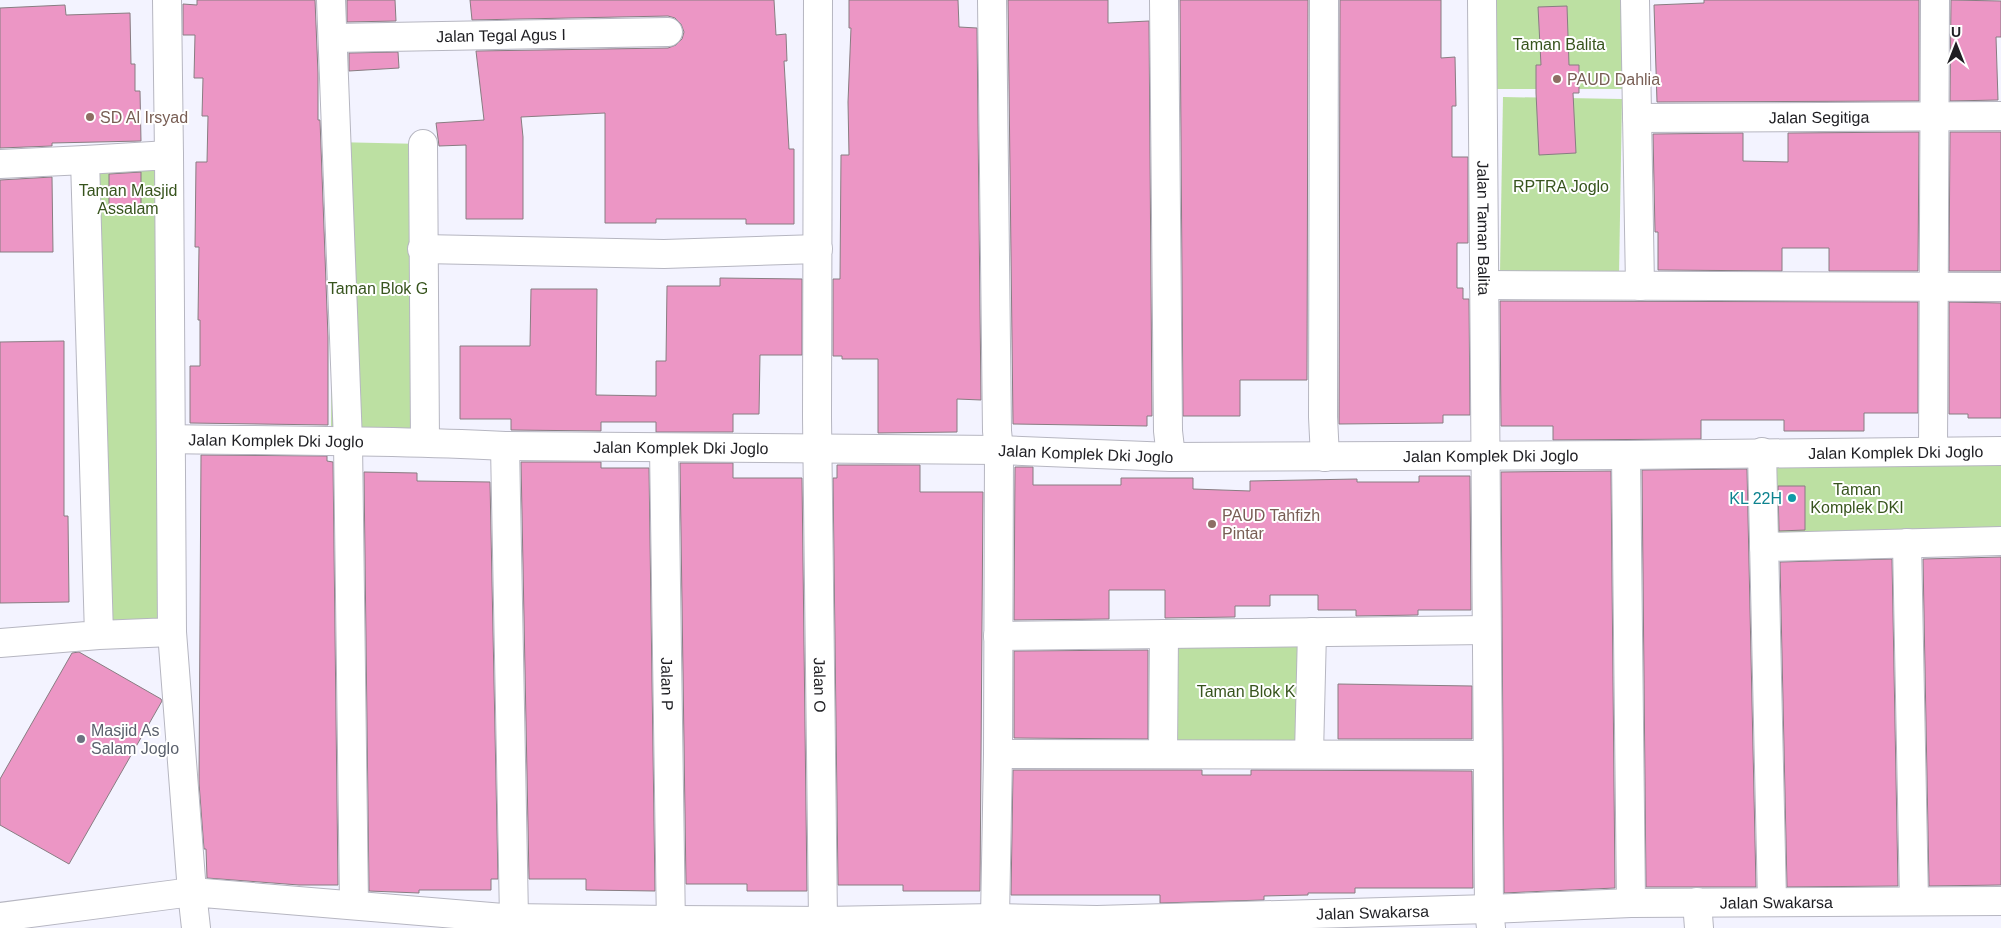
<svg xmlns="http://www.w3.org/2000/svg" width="2001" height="928" font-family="Helvetica,sans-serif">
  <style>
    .green { fill: #bce0a2 }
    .building { fill: #ec96c5; stroke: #887d82 }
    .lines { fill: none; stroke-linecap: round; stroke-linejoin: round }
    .street-casing { stroke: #b6b6c1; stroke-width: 30 }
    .secondary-casing { stroke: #b6b6c1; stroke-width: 30 }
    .street { stroke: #fff; stroke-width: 28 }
    .secondary { stroke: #fff; stroke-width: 28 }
    .education-dot { fill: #8d6e63; stroke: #fff; stroke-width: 2 }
    .culture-dot { fill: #0f9aa8; stroke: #fff; stroke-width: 2 }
    .worship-dot { fill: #6b7280; stroke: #fff; stroke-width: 2 }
    .labels { text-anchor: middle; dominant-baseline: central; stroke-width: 4; stroke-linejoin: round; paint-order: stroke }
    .street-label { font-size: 16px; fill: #1f1f23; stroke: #fff }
    .park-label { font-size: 16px; fill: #37541d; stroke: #fff }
    .education-label { font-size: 16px; fill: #785e54; stroke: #fff; text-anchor: start }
    .culture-label { font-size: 16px; fill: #0d838f; stroke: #fff; text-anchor: end }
    .worship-label { font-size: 16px; fill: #5b616d; stroke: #fff; text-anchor: start }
  </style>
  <rect width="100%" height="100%" fill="#f3f3ff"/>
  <g class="green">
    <polygon points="1491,0 1625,0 1637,89 1482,89"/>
    <polygon points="1503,97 1622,99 1619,275 1500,273"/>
    <polygon points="333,142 423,144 423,436 331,432"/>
    <polygon points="169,155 172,632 99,635 85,160"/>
    <polygon points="2001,453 2001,537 1762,546 1760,455"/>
    <polygon points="1298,633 1309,754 1163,741 1164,634"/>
  </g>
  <g class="building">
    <polygon points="197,0 315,0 318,73 318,120 320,120 328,337 328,425 190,423 190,366 200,366 200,320 198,320 199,247 195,247 196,162 207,162 208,116 202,116 203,78 194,78 195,35 183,35 183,4 197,5"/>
    <polygon points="347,0 395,0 396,21 347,22"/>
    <polygon points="470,0 774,0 776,35 786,34 787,61 784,61 789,149 794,149 794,224 746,224 746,219 656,219 656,223 605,223 605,113 521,117 523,137 523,219 466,219 466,145 439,146 436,123 484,120 476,51 668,48 676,45 682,39 684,32 681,24 675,18 668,16 472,20"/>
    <polygon points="849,0 958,0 959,27 977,28 981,400 957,399 957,432 878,433 878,359 842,359 842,356 833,356 833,279 840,279 841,155 849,155 848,102 851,28 849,28"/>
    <polygon points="1008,0 1108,0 1108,23 1149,21 1152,416 1147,416 1147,426 1013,424"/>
    <polygon points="1180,0 1308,0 1307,380 1240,380 1240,416 1183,416"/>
    <polygon points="1340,0 1441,0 1441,58 1455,57 1456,106 1452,106 1452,157 1468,157 1468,243 1457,243 1457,288 1463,288 1463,299 1469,299 1470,415 1443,415 1443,423 1339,424"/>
    <polygon points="1704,0 1919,0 1919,101 1657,102 1654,5 1704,3"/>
    <polygon points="1951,0 2001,1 2001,37 1996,37 1998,100 1950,101"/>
    <polygon points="65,5 66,15 130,13 131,64 135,64 135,91 140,91 141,141 52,143 52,146 0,148 0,8"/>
    <polygon points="1567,6 1569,65 1579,65 1579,93 1573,93 1576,153 1539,155 1536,93 1536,65 1541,65 1538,7"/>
    <polygon points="398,52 399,68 349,71 349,53"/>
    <polygon points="1919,132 1918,271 1829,271 1829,248 1782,248 1782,271 1658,270 1658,232 1655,232 1653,134 1743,133 1743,161 1788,162 1788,133"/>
    <polygon points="1950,132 2001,132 2001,271 1949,271"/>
    <polygon points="141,172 141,207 109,207 109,174"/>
    <polygon points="52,177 53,252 0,252 0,180"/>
    <polygon points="720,278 802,279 802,355 760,355 759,414 733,414 733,432 656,432 656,422 601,422 601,431 511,430 511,419 460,419 460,346 530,346 531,289 597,289 596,395 656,396 656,361 666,361 667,286 720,286"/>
    <polygon points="1500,301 1918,302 1918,413 1864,413 1864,431 1784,431 1784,420 1701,420 1701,439 1553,440 1553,426 1501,426"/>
    <polygon points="1949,302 2001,303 2001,418 1968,418 1968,414 1949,414"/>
    <polygon points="64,341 64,516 68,516 69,602 0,603 0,342"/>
    <polygon points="201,455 327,456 327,461 333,462 338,885 299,885 207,878 206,849 204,849 199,783"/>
    <polygon points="521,462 601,462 601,468 649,468 655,891 586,890 586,879 529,879"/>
    <polygon points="680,463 733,463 733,478 802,478 807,891 747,891 747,884 686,884"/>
    <polygon points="837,465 920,465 920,492 983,492 980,891 903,891 903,885 838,885 833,478 837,478"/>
    <polygon points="1015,467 1033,467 1033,485 1121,485 1121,478 1193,478 1193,489 1250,491 1250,481 1357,479 1357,482 1419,482 1419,476 1470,476 1471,610 1418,610 1418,615 1356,616 1356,610 1318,610 1318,595 1270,595 1270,606 1235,606 1235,617 1165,618 1165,590 1109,590 1109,619 1014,620"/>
    <polygon points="1747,469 1756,887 1646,887 1642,470"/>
    <polygon points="1611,471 1615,888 1504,893 1501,472"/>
    <polygon points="364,472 417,473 417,481 490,482 498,879 491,879 491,890 419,890 419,893 369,891"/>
    <polygon points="1778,486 1805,486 1805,530 1779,531"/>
    <polygon points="2001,557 2001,885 1929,886 1923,559"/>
    <polygon points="1892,559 1898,886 1787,887 1780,562"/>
    <polygon points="1148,650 1148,739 1014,738 1014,651"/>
    <polygon points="79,652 161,699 162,701 69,864 0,825 0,779 72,653"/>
    <polygon points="1338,684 1472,686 1472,739 1338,739"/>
    <polygon points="1013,770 1202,770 1202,775 1251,775 1251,770 1472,771 1473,888 1355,888 1355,893 1308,893 1308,895 1264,896 1264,900 1160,903 1160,895 1011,895"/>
  </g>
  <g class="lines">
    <defs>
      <g id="street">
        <polyline points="167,0 169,155"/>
        <polyline points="331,0 348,442 354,905"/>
        <path id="s1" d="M818,0l-1,417 6,504"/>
        <polyline points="992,0 997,431 999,450 998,754 995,918"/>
        <polyline points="1164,0 1168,431 1171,457"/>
        <polyline points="1324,0 1323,417 1325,457"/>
        <path id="s2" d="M1482,0l7,909 2,19"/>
        <polyline points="1635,0 1640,286"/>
        <path id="s3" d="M333,38l335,-6"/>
        <path id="s4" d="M1637,118l364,-2"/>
        <polyline points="423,144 425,442"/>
        <polyline points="0,164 85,160"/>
        <polyline points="422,249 664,254 818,249"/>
        <polyline points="1484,285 2001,287"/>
        <polyline points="505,446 514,918"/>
        <path id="s5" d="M664,448l7,480"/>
        <polyline points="1933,451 1935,0"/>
        <polyline points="1762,452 1772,901"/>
        <polyline points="1626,455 1631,903"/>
        <polyline points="1907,543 1914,901"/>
        <polyline points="1764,547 2001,541"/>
        <polyline points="998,636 1486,630"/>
        <polyline points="998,754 1487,755"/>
        <polyline points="1163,754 1164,634"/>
        <polyline points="1309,754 1312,632"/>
        <polyline points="1697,902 1699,928"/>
        <polyline points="0,917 192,892 172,632"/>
        <path id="s6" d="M196,928l-4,-36 311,26 168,2 152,1 172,-3 102,2 392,-11 142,-6 370,-2"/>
      </g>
      <g id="secondary">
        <path id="s7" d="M171,439c112,2 223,1 334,7l494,4 172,7 455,-2 375,-4"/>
        <polyline points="0,643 99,635 172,632 169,155 85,160 99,635"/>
      </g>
    </defs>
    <use href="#street" class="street-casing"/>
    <use href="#secondary" class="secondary-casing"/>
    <use href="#street" class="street"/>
    <use href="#secondary" class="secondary"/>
  </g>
  <g class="education-dot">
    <circle cx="1557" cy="79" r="5"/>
    <circle cx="90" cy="117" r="5"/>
    <circle cx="1212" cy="524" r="5"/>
  </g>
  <circle class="culture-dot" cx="1792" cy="498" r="5"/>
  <circle class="worship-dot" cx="81" cy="739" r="5"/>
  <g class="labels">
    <g class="street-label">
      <text stroke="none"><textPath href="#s3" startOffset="168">Jalan Tegal Agus I</textPath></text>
      <text stroke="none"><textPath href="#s4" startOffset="182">Jalan Segitiga</textPath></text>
      <text stroke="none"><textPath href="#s2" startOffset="228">Jalan Taman Balita</textPath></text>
      <text stroke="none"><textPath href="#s7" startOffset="105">Jalan Komplek Dki Joglo</textPath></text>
      <text stroke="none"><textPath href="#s7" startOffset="510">Jalan Komplek Dki Joglo</textPath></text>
      <text stroke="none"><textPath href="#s7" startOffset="1725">Jalan Komplek Dki Joglo</textPath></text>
      <text stroke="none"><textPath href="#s7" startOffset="915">Jalan Komplek Dki Joglo</textPath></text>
      <text stroke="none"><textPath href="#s7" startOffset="1320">Jalan Komplek Dki Joglo</textPath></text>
      <text stroke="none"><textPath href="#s5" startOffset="236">Jalan P</textPath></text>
      <text stroke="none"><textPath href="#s1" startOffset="685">Jalan O</textPath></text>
      <text stroke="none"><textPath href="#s6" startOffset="1622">Jalan Swakarsa</textPath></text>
      <text stroke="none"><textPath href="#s6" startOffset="1218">Jalan Swakarsa</textPath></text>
    </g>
    <g class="park-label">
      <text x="1559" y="44">Taman Balita</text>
      <text x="1561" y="186">RPTRA Joglo</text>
      <text x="128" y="190">Taman Masjid<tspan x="128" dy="18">Assalam</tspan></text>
      <text x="378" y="288">Taman Blok G</text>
      <text x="1857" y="489">Taman<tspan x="1857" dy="18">Komplek DKI</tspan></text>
      <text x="1246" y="691">Taman Blok K</text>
    </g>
    <g class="education-label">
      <text x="1567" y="79">PAUD Dahlia</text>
      <text x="100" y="117">SD Al Irsyad</text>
      <text x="1222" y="515">PAUD Tahfizh<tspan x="1222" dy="18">Pintar</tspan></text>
    </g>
    <g class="culture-label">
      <text x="1782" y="498">KL 22H</text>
    </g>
    <g class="worship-label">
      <text x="91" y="730">Masjid As<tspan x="91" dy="18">Salam Joglo</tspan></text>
    </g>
  </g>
  <g transform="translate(1956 45)" stroke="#ffffff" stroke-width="4" paint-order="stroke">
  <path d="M0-4L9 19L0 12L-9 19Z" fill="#1f1f23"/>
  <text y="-8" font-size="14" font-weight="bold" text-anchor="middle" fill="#1f1f23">U</text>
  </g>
</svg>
